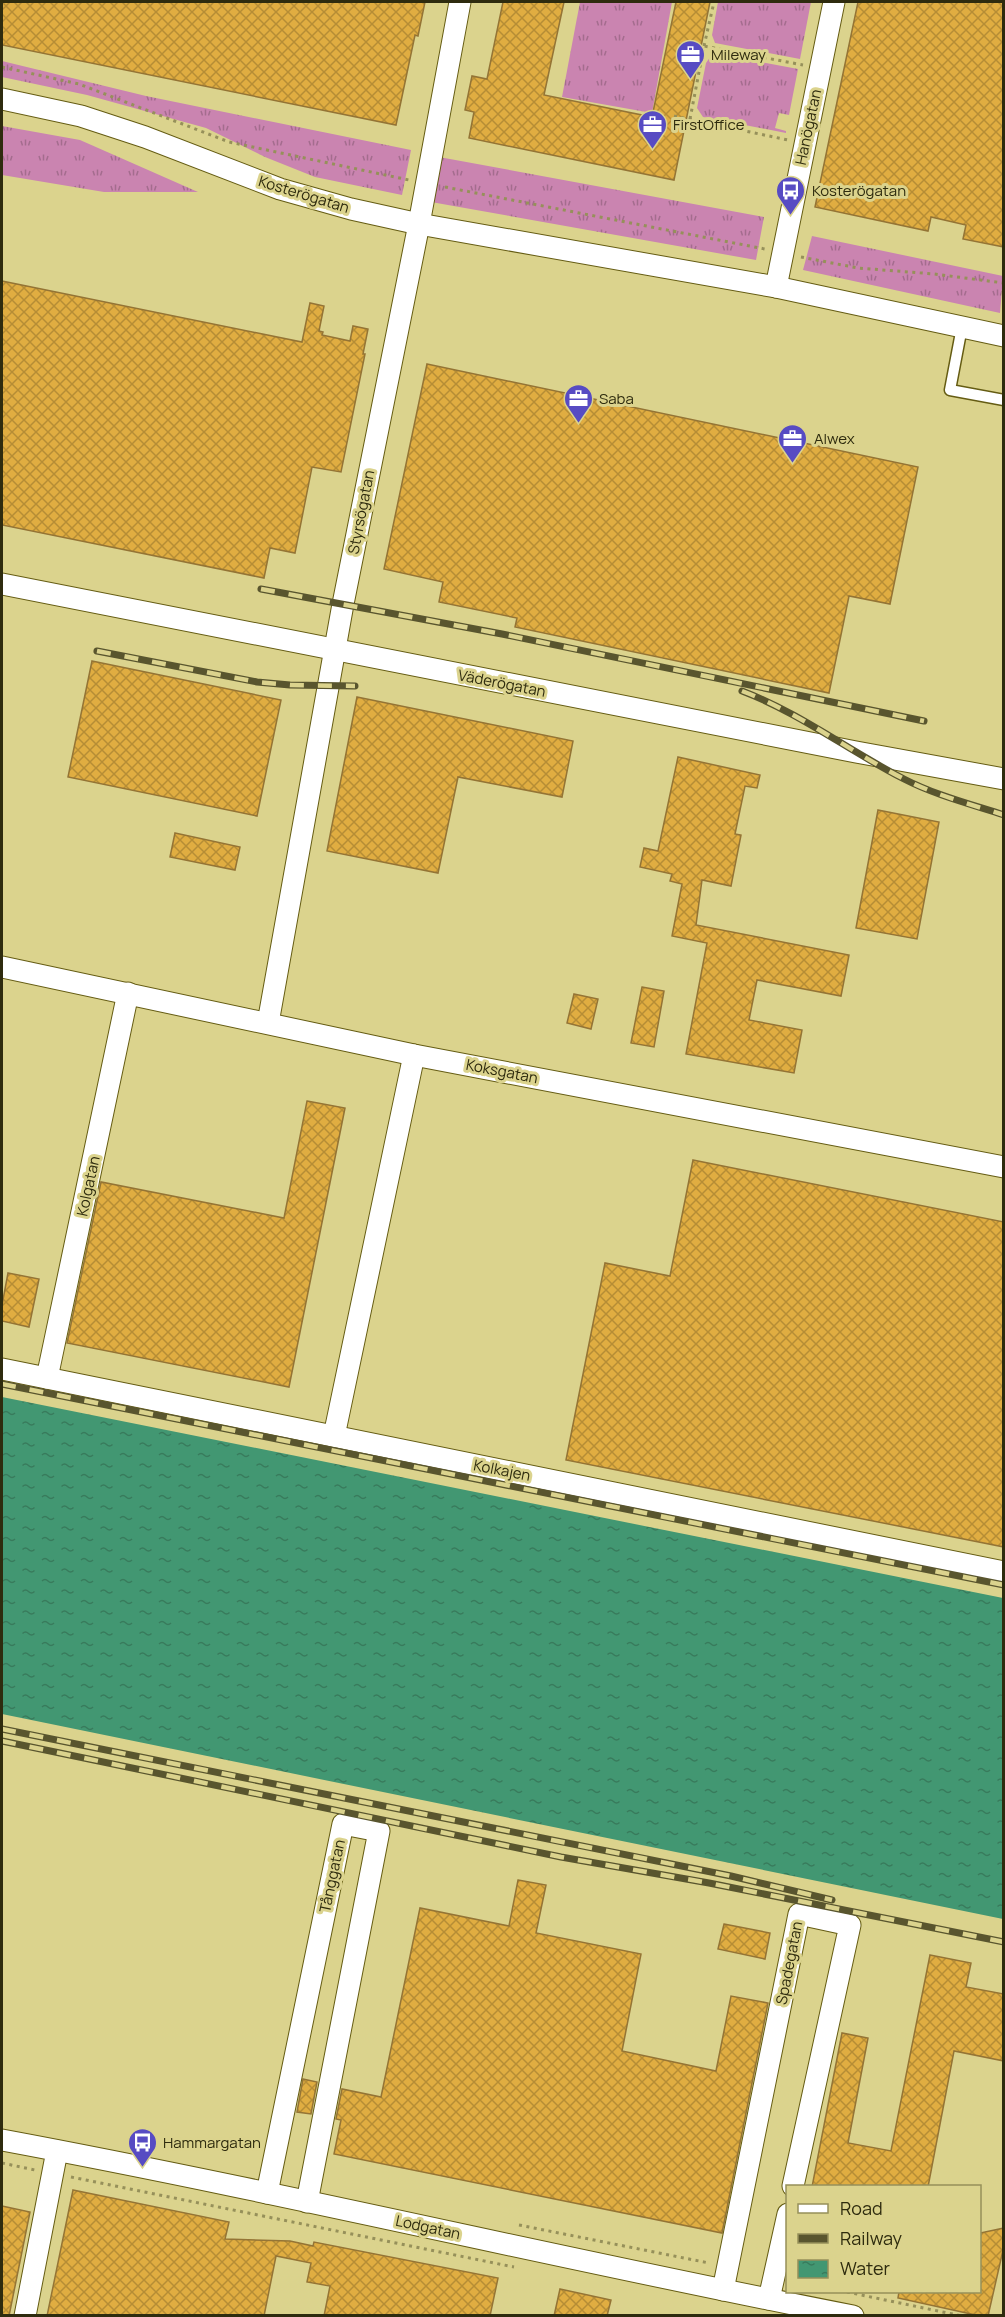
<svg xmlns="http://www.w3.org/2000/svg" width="1005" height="2317" font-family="Manrope,sans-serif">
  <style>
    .grass { fill: url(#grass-tufts) }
    .water { fill: url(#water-ripples) }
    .building { fill: url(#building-cross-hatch); stroke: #947435; stroke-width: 1.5 }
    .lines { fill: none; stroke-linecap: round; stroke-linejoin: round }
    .service-casing { stroke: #655c13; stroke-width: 13 }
    .minor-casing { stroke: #655c13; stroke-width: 23 }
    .path { stroke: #96905a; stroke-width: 3; stroke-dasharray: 3 4.5; stroke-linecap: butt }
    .service { stroke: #fff; stroke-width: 10 }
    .minor { stroke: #fff; stroke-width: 21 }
    .rail-casing { stroke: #59552e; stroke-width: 7 }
    .rail { stroke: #dbd38d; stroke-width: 4.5; stroke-dasharray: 14; stroke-linecap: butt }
    .labels { text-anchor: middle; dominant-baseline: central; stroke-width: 6; stroke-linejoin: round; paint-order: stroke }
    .poi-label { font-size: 15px; fill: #2e2b0e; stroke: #dbd38d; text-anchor: start }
    .street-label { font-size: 15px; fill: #2e2b0e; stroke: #dbd38d }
  </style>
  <defs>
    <pattern id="grass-tufts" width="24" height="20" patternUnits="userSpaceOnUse" patternTransform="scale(1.5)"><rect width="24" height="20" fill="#ca84b0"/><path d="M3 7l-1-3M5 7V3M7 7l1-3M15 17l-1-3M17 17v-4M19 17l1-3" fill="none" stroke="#a46c8e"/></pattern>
    <pattern id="water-ripples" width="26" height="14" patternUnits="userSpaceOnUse" patternTransform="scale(1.5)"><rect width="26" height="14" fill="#429772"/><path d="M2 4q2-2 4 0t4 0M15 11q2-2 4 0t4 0" fill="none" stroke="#387b5c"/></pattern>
    <pattern id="building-cross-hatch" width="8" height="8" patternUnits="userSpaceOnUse" patternTransform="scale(1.5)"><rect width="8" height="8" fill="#e0ad41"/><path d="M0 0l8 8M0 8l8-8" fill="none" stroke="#b68d35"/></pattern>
  </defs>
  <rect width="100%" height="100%" fill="#dbd38d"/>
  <g class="grass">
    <polygon points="580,2 672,2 652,113 562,97"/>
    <polygon points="718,2 811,2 800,59 715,43 712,35"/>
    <polygon points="713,53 798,69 789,115 779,113 775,128 786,131 786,133 703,117 697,108 706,63"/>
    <polygon points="2,61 146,96 411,150 402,195 315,177 265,157 206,128 87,95 2,77"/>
    <polygon points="2,126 80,140 198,192 104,192 2,175"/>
    <polygon points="439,157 764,217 756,260 431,202"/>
    <polygon points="812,236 1003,276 1000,313 803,270"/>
  </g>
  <polygon class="water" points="2,1397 1003,1598 1003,1919 2,1714"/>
  <g class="building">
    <polygon points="2,2 425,2 418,36 415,35 396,125 2,45"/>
    <polygon points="503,2 564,2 544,95 652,117 676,2 710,2 674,180 469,138 474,112 465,110 472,76 487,79"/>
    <polygon points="858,2 1004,2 1004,247 963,239 966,225 931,217 928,231 815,207"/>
    <polygon points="2,281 302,342 310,303 324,306 319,331 323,332 322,335 350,341 353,326 368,329 363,354 365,354 341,472 312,467 295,553 270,548 264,578 2,525"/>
    <polygon points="427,364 918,467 890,604 849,596 829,693 515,627 517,618 439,602 443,582 384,569"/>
    <polygon points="92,661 281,700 257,816 68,777"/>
    <polygon points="357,697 573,741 562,797 458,777 438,873 327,851"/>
    <polygon points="678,757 760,775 757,788 745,786 735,834 741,835 731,886 702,880 696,925 849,955 841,996 757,980 749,1020 802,1030 794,1073 686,1054 707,943 672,936 682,884 670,881 672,874 640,867 644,848 658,851"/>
    <polygon points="878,810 939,822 917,939 856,928"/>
    <polygon points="175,833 240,847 235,870 170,857"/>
    <polygon points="642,987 664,991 654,1047 631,1043"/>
    <polygon points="574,994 598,999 591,1029 567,1023"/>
    <polygon points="307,1101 345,1108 289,1387 67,1343 101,1182 284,1218"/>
    <polygon points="693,1160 1004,1222 1004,1547 566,1460 605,1263 670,1276"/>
    <polygon points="8,1273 39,1279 29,1327 2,1321 2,1305"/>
    <polygon points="518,1880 546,1885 536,1933 641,1954 622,2051 716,2071 731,1996 768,2003 722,2233 334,2154 341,2120 336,2119 342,2089 381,2097 420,1908 509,1926"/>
    <polygon points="724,1924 770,1933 765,1959 718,1949"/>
    <polygon points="930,1955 971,1963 966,1987 1004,1994 1004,2061 954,2051 928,2187 812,2187 842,2033 868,2038 848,2143 891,2151"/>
    <polygon points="303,2079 317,2082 311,2114 297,2112"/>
    <polygon points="73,2190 229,2222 225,2239 290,2241 313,2246 314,2242 498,2278 490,2316 324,2316 330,2286 307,2282 311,2263 276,2256 264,2316 47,2316"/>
    <polygon points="2,2206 30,2212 9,2316 2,2316"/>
    <polygon points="1004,2228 1004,2246 988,2316 980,2316 898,2298 899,2292 980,2292 980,2233"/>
    <polygon points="560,2289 611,2300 607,2316 554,2316"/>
  </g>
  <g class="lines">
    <defs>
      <polyline id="service" points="962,327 950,390 1004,400"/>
      <g id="minor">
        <polyline points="2,99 81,116 145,137 280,189 351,209 419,224 776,287 1004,336"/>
        <polyline points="776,287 834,2"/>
        <polyline points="2,584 856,752 1004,779"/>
        <polyline points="2,967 414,1055 1004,1167"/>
        <polyline points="268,1023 343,604 419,224 460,2"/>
        <polyline points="2,1369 1004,1572"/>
        <polyline points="47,1378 128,993"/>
        <polyline points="334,1436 414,1055"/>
        <path d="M2,2140c285,53 567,121 851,176"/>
        <polyline points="267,2193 343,1824 379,1831 307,2202"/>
        <polyline points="723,2290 799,1914 850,1925 793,2186"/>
        <polyline points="769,2299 788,2214"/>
        <polyline points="25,2316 57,2151"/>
      </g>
    </defs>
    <use href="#service" class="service-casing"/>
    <use href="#minor" class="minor-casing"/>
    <g class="path">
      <polyline points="704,46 714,2"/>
      <polyline points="2,67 79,84 229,142 409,180"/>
      <polyline points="674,116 788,140"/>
      <polyline points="690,119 704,46 803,65"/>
      <polyline points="445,187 765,249"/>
      <polyline points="801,257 858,268 934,274 1004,283"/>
      <polyline points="2,2163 35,2170"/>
      <polyline points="71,2177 514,2267"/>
      <polyline points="519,2225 709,2263"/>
      <polyline points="847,2292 962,2316"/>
    </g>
    <use href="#service" class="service"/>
    <use href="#minor" class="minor"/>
    <defs>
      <g id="rail">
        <polyline points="261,589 502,634 924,721"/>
        <polyline points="97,651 257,682 290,685 355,686"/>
        <path d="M742,691c58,22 107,60 162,88 31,16 66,25 100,36"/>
        <polyline points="2,1384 1004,1585"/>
        <polyline points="2,1729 731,1876 832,1900"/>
        <polyline points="2,1741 561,1857 709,1883 1004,1942"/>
      </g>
    </defs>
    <use href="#rail" class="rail-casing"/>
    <use href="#rail" class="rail"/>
  </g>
  <defs>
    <symbol id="office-pin" viewBox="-11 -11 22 30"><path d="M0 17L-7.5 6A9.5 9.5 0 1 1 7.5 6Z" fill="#574bc3" stroke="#dbd38d"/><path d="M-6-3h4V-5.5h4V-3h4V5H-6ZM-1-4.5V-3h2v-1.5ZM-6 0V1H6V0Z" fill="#fff"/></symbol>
    <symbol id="bus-pin" viewBox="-11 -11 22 30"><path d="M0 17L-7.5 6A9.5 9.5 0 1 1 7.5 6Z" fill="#574bc3" stroke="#dbd38d"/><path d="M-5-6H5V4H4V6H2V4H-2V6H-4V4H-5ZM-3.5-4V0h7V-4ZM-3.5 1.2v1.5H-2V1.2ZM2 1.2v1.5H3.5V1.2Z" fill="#fff"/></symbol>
  </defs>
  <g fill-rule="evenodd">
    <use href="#office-pin" x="674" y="38" width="33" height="45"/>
    <use href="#office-pin" x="636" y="108" width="33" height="45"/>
    <use href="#bus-pin" x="774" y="174" width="33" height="45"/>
    <use href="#office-pin" x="562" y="382" width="33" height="45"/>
    <use href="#office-pin" x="776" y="422" width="33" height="45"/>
    <use href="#bus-pin" x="126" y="2126" width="33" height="45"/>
  </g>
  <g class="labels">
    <g class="poi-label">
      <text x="711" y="54">Mileway</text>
      <text x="673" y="124">FirstOffice</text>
      <text x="812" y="190">Kosterögatan</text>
      <text x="599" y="398">Saba</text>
      <text x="814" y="438">Alwex</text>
      <text x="163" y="2142">Hammargatan</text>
    </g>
    <g class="street-label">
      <text transform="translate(808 127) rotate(-78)">Hanögatan</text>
      <text transform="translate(304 194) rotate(17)">Kosterögatan</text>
      <text transform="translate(361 512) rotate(-79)">Styrsögatan</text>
      <text transform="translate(502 683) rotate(11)">Väderögatan</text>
      <text transform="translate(502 1071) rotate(11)">Koksgatan</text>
      <text transform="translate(88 1186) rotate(-78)">Kolgatan</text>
      <text transform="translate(502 1470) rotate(11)">Kolkajen</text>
      <text transform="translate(332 1876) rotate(-78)">Tånggatan</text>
      <text transform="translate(789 1963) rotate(-79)">Spadegatan</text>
      <text transform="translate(428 2227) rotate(12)">Lodgatan</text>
    </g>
  </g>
  <rect width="1005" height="2317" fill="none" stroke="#2e2b0e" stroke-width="6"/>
  <rect x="786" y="2185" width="195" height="108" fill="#dbd38d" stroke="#96905a" stroke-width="1.5"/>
  <rect x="798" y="2204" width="30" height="9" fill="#ffffff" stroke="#96905a" stroke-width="1.5"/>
  <text x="840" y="2215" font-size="18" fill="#2e2b0e">Road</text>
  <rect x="798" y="2234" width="30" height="9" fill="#59552e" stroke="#96905a" stroke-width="1.5"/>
  <text x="840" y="2245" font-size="18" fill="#2e2b0e">Railway</text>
  <rect x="798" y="2260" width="30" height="18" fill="url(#water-ripples)" stroke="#96905a" stroke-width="1.5"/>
  <text x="840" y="2275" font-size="18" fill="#2e2b0e">Water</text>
</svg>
